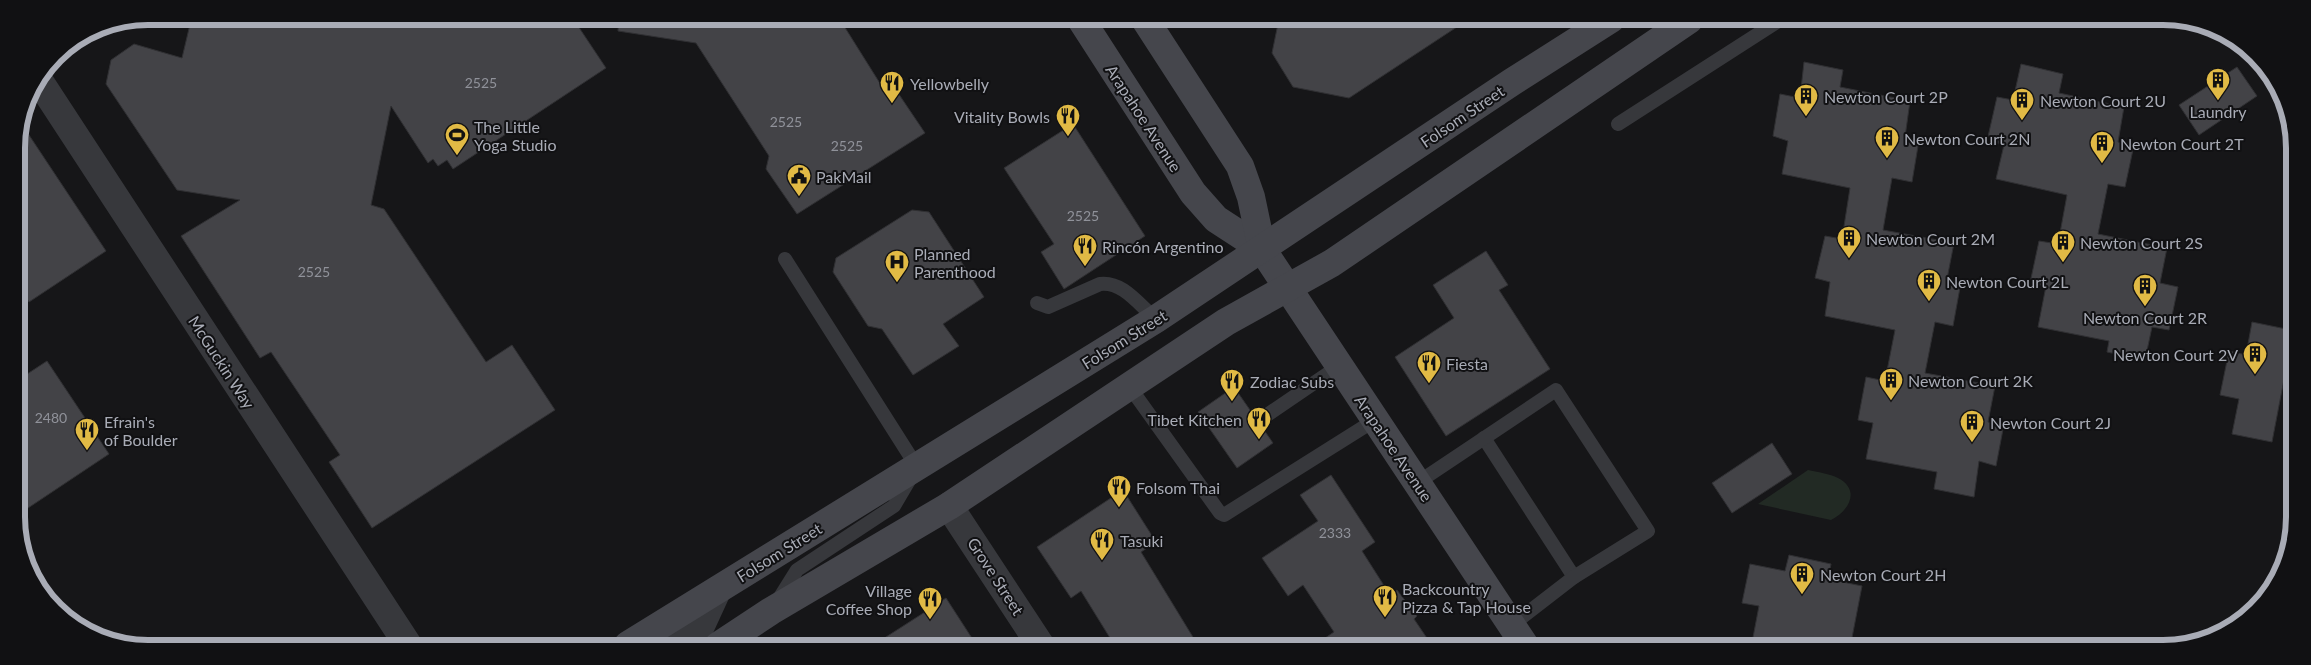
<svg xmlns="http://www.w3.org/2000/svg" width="2311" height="665" font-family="Lato,sans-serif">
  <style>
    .green { fill: #222a24 }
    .building { fill: #434347; stroke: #303033 }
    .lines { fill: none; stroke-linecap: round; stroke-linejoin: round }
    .service { stroke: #37383c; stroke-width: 14 }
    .minor { stroke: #37383c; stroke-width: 28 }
    .secondary { stroke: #45464c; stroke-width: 28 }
    .labels { text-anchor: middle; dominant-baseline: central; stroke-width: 4; stroke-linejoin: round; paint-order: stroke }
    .number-label { font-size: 14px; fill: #90929a }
    .poi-label { font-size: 16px; fill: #a9acb6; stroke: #111113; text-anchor: start }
    .street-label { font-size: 16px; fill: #a9acb6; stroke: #111113 }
    .rim { fill: none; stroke: #a9acb6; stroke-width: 6 }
  </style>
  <rect width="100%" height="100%" fill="#161618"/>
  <path class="green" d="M1808,470c9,2 22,4 30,8 23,12 11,33 -7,42l-73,-16z"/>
  <g class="building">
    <polygon points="192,16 572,17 606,68 453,169 447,160 438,166 433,159 428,163 391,106 371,205 384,209 486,362 512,345 555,410 372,528 329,462 340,455 271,352 260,358 181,236 240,200 177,190 106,84 111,60 134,44 182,58"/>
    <polygon points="619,17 839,18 881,85 894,87 925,133 797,214 766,169 769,156 696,43 618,31"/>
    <polygon points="1279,19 1469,19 1349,98 1293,87 1272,53"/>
    <polygon points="1804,62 1843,70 1840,87 1910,101 1905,137 1919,140 1912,182 1892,178 1883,230 1954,243 1947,279 1961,282 1953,326 1935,322 1925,373 1995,386 1988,422 2004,424 1996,466 1979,461 1974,497 1934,489 1937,472 1866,459 1873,423 1858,420 1866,377 1885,381 1895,330 1825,316 1830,282 1815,278 1825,236 1842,239 1850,188 1782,174 1788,141 1773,136 1780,94 1800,98"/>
    <polygon points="2021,64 2063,74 2059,93 2124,107 2118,142 2134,145 2125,187 2108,184 2098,234 2167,248 2160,283 2178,287 2169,330 2152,327 2145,360 2107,352 2109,341 2038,327 2046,286 2030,283 2039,241 2058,244 2067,195 1996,179 2004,145 1987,141 1997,97 2013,100"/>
    <polygon points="2237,67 2257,96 2199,135 2179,105"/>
    <polygon points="21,123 106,251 29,302 17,284 17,140"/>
    <polygon points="1073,124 1145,236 1064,289 1041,252 1054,244 1004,168"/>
    <polygon points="912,210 929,212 984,297 943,324 959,346 913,375 882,329 868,326 833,272 836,258"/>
    <polygon points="1486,251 1508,285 1499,290 1550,369 1446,436 1395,357 1454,318 1433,285"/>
    <polygon points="2252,322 2291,330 2291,343 2272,442 2232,434 2239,399 2220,395 2229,351 2246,355"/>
    <polygon points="47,361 109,454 19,514 18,380"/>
    <polygon points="1234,387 1273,443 1237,468 1198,412"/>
    <polygon points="1772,443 1792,474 1732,513 1712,483"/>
    <polygon points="1331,475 1375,542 1362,551 1390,595 1397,590 1417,616 1414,619 1433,647 1312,647 1334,632 1303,585 1288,596 1262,558 1318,521 1300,495"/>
    <polygon points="1123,490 1156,542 1141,552 1199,647 1115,646 1081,591 1071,598 1037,547"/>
    <polygon points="1789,555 1831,564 1828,579 1862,586 1850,648 1751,648 1759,606 1742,603 1750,564 1785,571"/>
    <polygon points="946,598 977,646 872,646 925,612"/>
  </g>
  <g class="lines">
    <g class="service">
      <polyline points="1618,124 1780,20"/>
      <path d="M1037,303l11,4 52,-23c23,-3 39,21 56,35"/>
      <polyline points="1129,386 1220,513 1224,515 1375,420"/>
      <polyline points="1264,417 1339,366"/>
      <polyline points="1484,438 1574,577"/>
      <polyline points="1417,483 1556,390 1648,531 1574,577 1512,625"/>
      <polyline points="777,602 797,570 894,506 917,467 785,259"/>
    </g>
    <g class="minor">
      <polyline points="38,79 408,645"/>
      <polyline points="949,506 1041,646"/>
      <polyline points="675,645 700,628 717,591"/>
    </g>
    <g class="secondary">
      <polyline points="1080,18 1193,193 1216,219 1262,249"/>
      <polyline points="1144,18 1240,166 1251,197 1262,249 1526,647"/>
      <polyline points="628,645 1156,319 1512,82 1611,19"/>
      <polyline points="718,646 771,611 949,506 1226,322 1332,263 1689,20"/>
    </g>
  </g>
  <defs>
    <symbol id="building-pin" viewBox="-11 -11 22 30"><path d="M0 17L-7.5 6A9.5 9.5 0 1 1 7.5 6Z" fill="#e1ba45" stroke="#111113"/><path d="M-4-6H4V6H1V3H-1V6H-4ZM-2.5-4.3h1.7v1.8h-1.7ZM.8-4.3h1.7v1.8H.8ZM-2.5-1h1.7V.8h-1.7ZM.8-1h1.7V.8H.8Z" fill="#111"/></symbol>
    <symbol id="restaurant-pin" viewBox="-11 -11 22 30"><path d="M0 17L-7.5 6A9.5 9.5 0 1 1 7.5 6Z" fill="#e1ba45" stroke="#111113"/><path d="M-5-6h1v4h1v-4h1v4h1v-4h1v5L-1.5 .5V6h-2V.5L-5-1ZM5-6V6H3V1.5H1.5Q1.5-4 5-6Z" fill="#111"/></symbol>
    <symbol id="stadium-pin" viewBox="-11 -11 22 30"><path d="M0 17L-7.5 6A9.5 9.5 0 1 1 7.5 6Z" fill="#e1ba45" stroke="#111113"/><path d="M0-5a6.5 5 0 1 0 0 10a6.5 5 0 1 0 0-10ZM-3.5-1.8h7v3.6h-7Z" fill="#111"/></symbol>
    <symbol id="civic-pin" viewBox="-11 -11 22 30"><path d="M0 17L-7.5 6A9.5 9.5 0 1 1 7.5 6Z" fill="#e1ba45" stroke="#111113"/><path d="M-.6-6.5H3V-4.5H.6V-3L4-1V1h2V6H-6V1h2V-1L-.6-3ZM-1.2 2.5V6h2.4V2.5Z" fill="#111"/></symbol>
    <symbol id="hospital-pin" viewBox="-11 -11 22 30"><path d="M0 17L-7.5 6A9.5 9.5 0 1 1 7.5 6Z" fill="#e1ba45" stroke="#111113"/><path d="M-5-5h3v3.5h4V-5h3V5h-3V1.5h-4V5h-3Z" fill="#111"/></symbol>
  </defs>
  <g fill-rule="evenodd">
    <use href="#building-pin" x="2204" y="66" width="28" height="38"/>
    <use href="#restaurant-pin" x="878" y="69" width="28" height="38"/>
    <use href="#building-pin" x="1792" y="82" width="28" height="38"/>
    <use href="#building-pin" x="2008" y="86" width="28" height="38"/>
    <use href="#restaurant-pin" x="1054" y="102" width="28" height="38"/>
    <use href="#stadium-pin" x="443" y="121" width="28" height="38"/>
    <use href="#building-pin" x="1873" y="124" width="28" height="38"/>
    <use href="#building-pin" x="2088" y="129" width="28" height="38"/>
    <use href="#civic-pin" x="785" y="162" width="28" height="38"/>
    <use href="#building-pin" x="1835" y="224" width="28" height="38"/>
    <use href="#building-pin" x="2049" y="228" width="28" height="38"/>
    <use href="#restaurant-pin" x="1071" y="232" width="28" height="38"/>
    <use href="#hospital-pin" x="883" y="248" width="28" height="38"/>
    <use href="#building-pin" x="1915" y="267" width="28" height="38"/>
    <use href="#building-pin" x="2131" y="272" width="28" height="38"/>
    <use href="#building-pin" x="2241" y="340" width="28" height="38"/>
    <use href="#restaurant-pin" x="1415" y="349" width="28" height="38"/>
    <use href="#building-pin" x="1877" y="366" width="28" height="38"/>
    <use href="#restaurant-pin" x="1218" y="367" width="28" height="38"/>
    <use href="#restaurant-pin" x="1245" y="405" width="28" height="38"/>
    <use href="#building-pin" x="1958" y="408" width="28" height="38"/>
    <use href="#restaurant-pin" x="73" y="416" width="28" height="38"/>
    <use href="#restaurant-pin" x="1105" y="473" width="28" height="38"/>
    <use href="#restaurant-pin" x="1088" y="526" width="28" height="38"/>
    <use href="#building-pin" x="1788" y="560" width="28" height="38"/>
    <use href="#restaurant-pin" x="1371" y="583" width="28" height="38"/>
    <use href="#restaurant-pin" x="916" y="585" width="28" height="38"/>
  </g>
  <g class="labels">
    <g class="number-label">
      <text x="481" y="82">2525</text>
      <text x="786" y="121">2525</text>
      <text x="847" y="145">2525</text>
      <text x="1083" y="215">2525</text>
      <text x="314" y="271">2525</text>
      <text x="51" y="417">2480</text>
      <text x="1335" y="532">2333</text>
    </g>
    <g class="poi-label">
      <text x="910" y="83">Yellowbelly</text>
      <text x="1824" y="96">Newton Court 2P</text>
      <text x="2040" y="100">Newton Court 2U</text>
      <text x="2218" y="111" text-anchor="middle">Laundry</text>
      <text x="1050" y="116" text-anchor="end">Vitality Bowls</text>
      <text x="474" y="126">The Little<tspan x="474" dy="18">Yoga Studio</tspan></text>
      <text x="1904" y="138">Newton Court 2N</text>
      <text x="2120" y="143">Newton Court 2T</text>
      <text x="816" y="176">PakMail</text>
      <text x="1866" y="238">Newton Court 2M</text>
      <text x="2080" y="242">Newton Court 2S</text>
      <text x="1102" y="246">Rincón Argentino</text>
      <text x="914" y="253">Planned<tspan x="914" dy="18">Parenthood</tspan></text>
      <text x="1946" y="281">Newton Court 2L</text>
      <text x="2145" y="317" text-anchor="middle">Newton Court 2R</text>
      <text x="2238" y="354" text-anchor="end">Newton Court 2V</text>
      <text x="1446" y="363">Fiesta</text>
      <text x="1908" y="380">Newton Court 2K</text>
      <text x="1250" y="381">Zodiac Subs</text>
      <text x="1242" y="419" text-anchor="end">Tibet Kitchen</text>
      <text x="104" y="421">Efrain's<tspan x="104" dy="18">of Boulder</tspan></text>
      <text x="1990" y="422">Newton Court 2J</text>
      <text x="1136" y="487">Folsom Thai</text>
      <text x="1120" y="540">Tasuki</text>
      <text x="1820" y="574">Newton Court 2H</text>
      <text x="1402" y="588">Backcountry<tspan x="1402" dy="18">Pizza &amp; Tap House</tspan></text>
      <text x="912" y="590" text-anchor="end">Village<tspan x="912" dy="18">Coffee Shop</tspan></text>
    </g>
    <g class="street-label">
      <text transform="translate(1462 116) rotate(-34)">Folsom Street</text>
      <text transform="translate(1144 118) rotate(57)">Arapahoe Avenue</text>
      <text transform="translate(1124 339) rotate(-32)">Folsom Street</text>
      <text transform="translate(222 362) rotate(57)">McGuckin Way</text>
      <text transform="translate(1394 448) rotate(56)">Arapahoe Avenue</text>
      <text transform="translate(779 552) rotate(-32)">Folsom Street</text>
      <text transform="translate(996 576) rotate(57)">Grove Street</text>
    </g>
  </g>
  <path d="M0 0H2311V665H0ZM148 25H2163A123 123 0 0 1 2286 148V517A123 123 0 0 1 2163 640H148A123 123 0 0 1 25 517V148A123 123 0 0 1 148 25Z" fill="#111113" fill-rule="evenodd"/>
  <path class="rim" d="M148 25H2163A123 123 0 0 1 2286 148V517A123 123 0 0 1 2163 640H148A123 123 0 0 1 25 517V148A123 123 0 0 1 148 25Z"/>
</svg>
